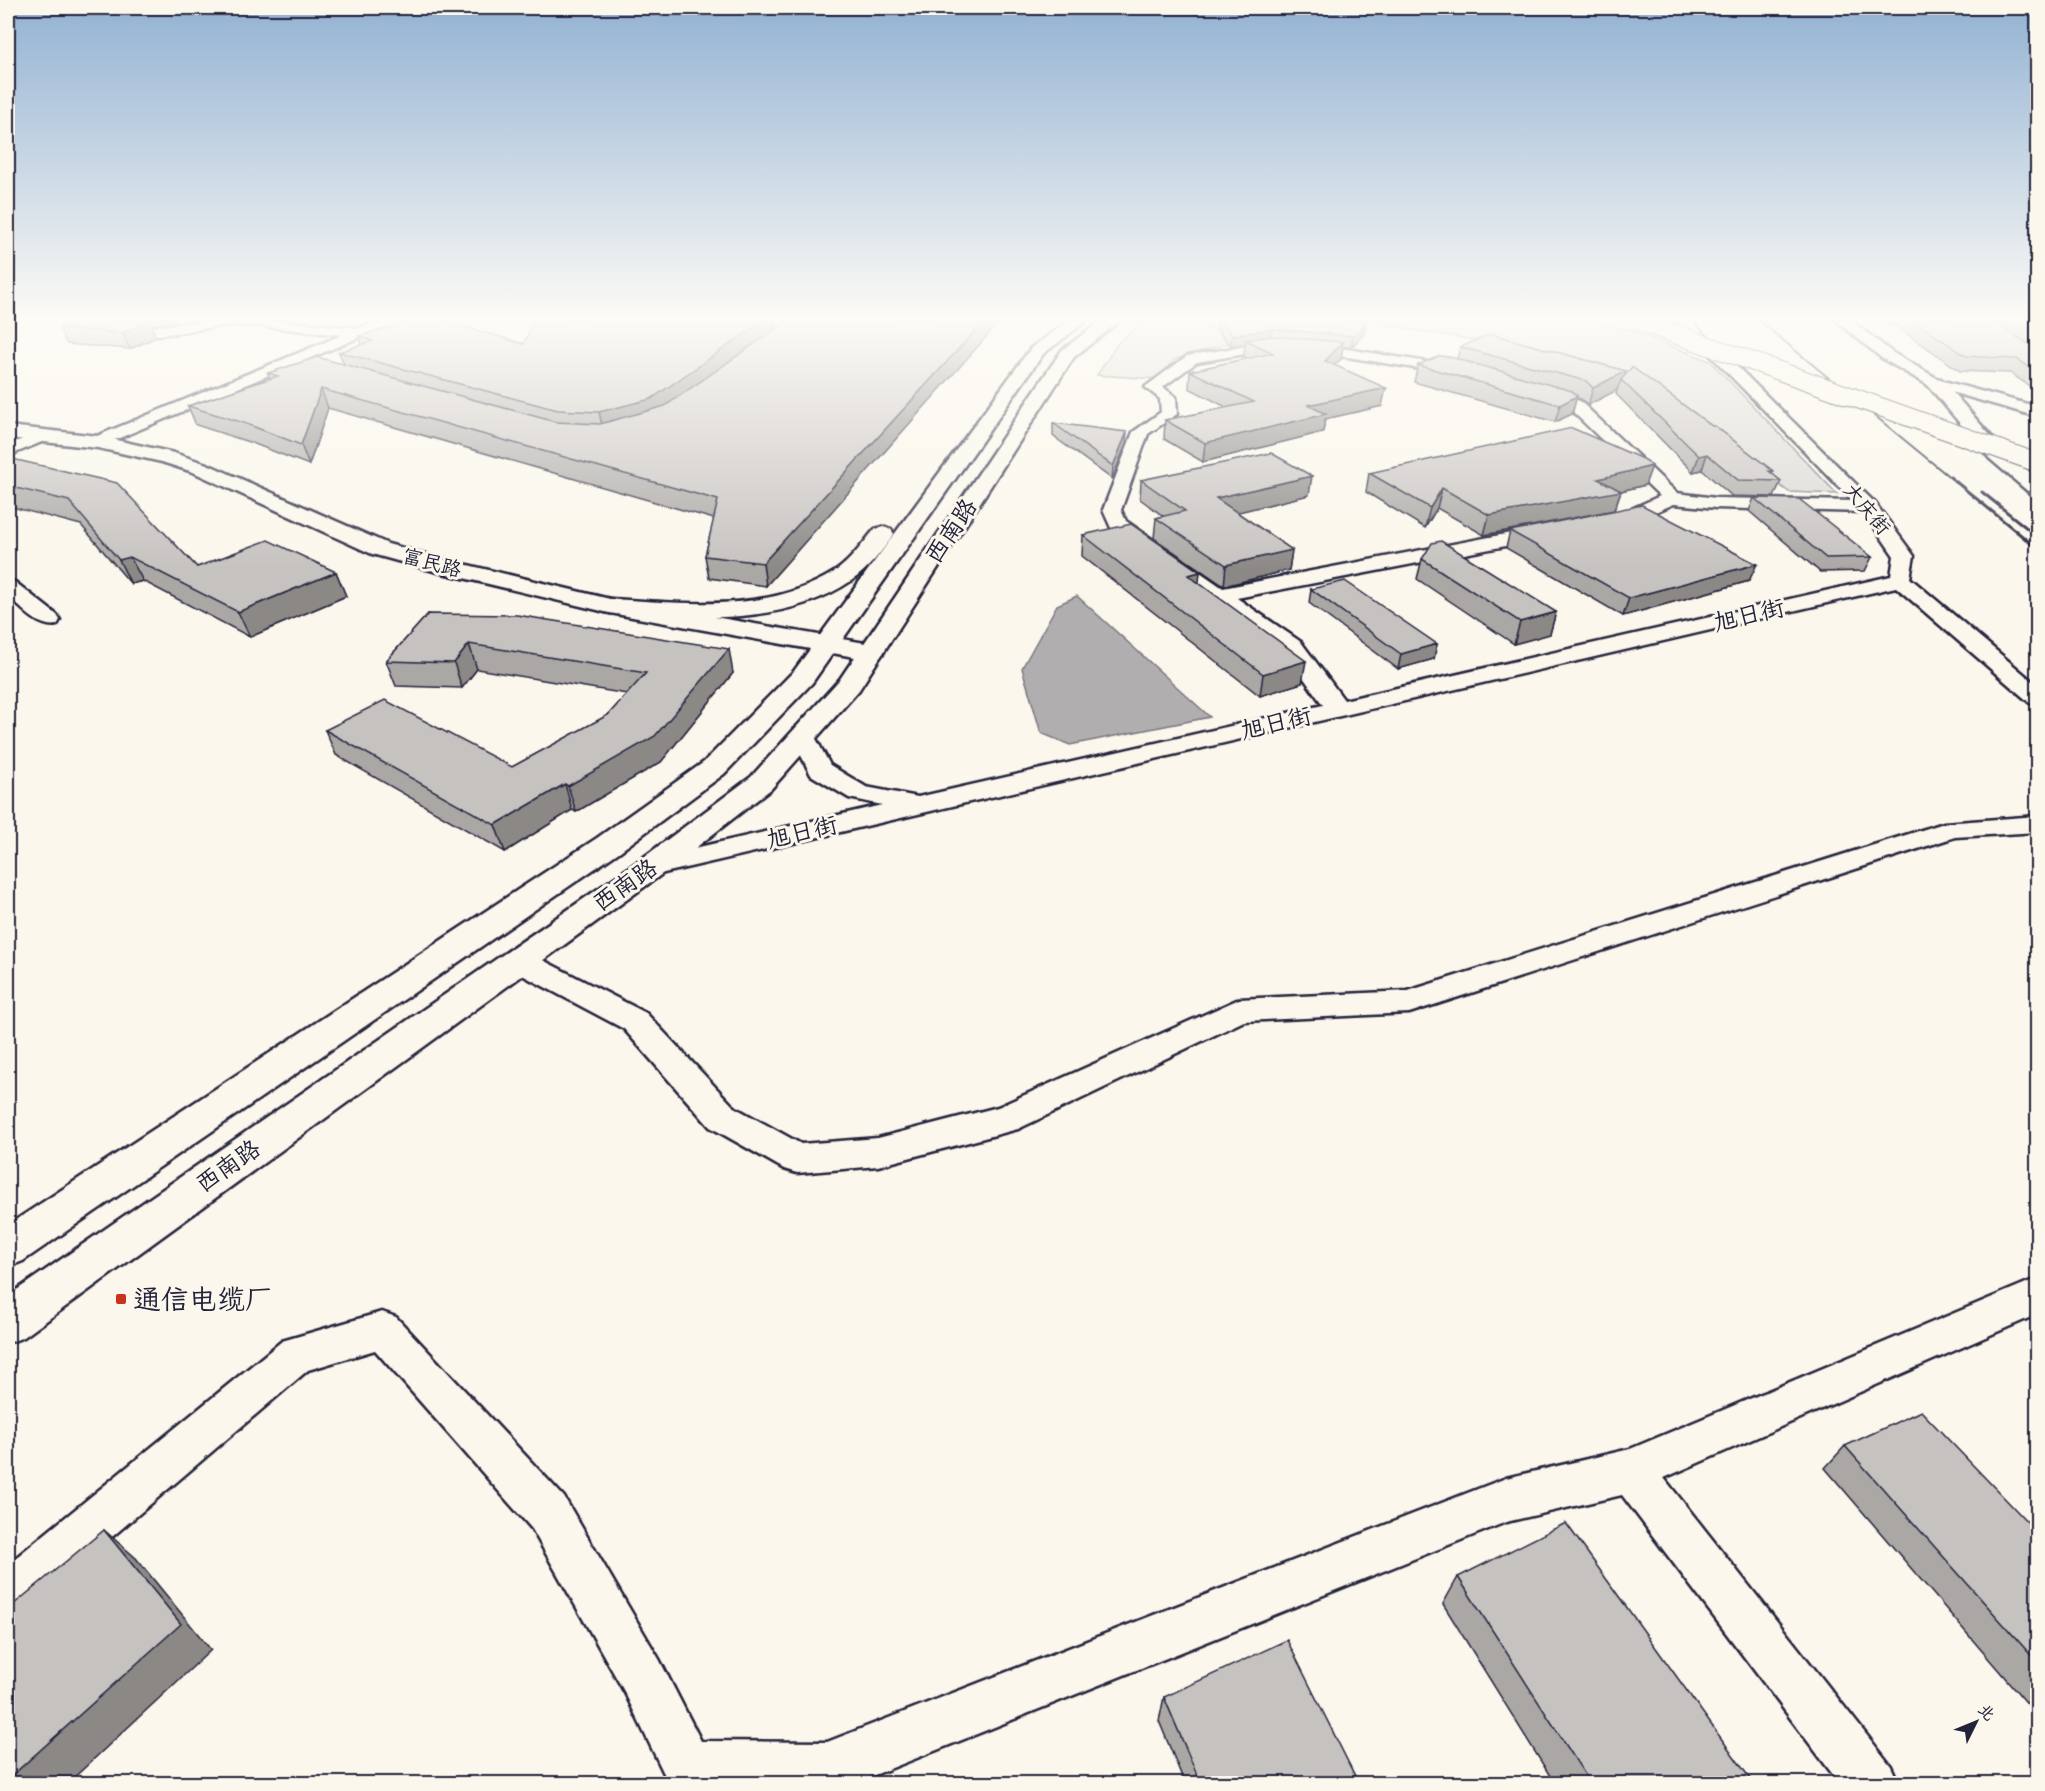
<svg xmlns="http://www.w3.org/2000/svg" width="2045" height="1791" font-family="Caveat,'LXGW WenKai TC',sans-serif">
  <style>
    .green { fill: #dbd8d3; stroke: #7e7d87; stroke-width: 1.5 }
    .water { fill: #b1aeb0; stroke: #787681; stroke-width: 1.5 }
    .lines { fill: none; stroke-linecap: round; stroke-linejoin: round }
    .street-casing { stroke: #22223b; stroke-width: 5 }
    .secondary-casing { stroke: #22223b; stroke-width: 5 }
    .primary-casing { stroke: #22223b; stroke-width: 5 }
    .highway-casing { stroke: #22223b; stroke-width: 5 }
    .street { fill: #fbf7ec; fill-rule: evenodd }
    .secondary { fill: #fbf7ec; fill-rule: evenodd }
    .primary { fill: #fbf7ec; fill-rule: evenodd }
    .highway { fill: #fbf7ec; fill-rule: evenodd }
    .rail-far1 { stroke: #22223b; stroke-width: 2 }
    .rail { stroke: #22223b; stroke-width: 3 }
    .highway-bridge-casing { stroke: #22223b; stroke-width: 20; stroke-linecap: butt }
    .highway-bridge { stroke: #fbf7ec; stroke-width: 18 }
    .wall { fill: #aaa7a5; stroke: #22223b; stroke-width: 1.5 }
    .shaded-wall { fill: #8b8886; stroke: #22223b; stroke-width: 1.5 }
    .building { fill: #c6c2c0; stroke: #22223b; stroke-width: 1.5 }
    .poi-dot { fill: #c8321e; stroke: #fbf7ec; stroke-width: 2 }
    .labels { text-anchor: middle; dominant-baseline: central; stroke-width: 6; stroke-linejoin: round; paint-order: stroke }
    .far-street-label { font-size: 20px; fill: #22223b; stroke: #fbf7ec }
    .street-label { font-size: 24px; fill: #22223b; stroke: #fbf7ec }
    .near-poi-label { font-size: 28px; fill: #22223b; stroke: #fbf7ec; text-anchor: start }
  </style>
  <rect width="100%" height="100%" fill="#fbf7ec"/>
  <filter id="ink" filterUnits="userSpaceOnUse"><feTurbulence type="fractalNoise" baseFrequency=".0167" numOctaves="2"/><feDisplacementMap in="SourceGraphic" scale="12" xChannelSelector="R" yChannelSelector="G"/><feConvolveMatrix kernelMatrix="1 2 1 2 8 2 1 2 1" color-interpolation-filters="sRGB"/></filter>
  <g filter="url(#ink)">
    <polygon class="green" points="1146,319 1587,319 1630,330 1710,361 1837,494 1789,492 1683,416 1584,370 1468,339 1347,319 1235,321 1210,325 1228,343 1174,360 1157,379 1097,375 1118,343"/>
    <polygon class="water" points="1077,596 1210,717 1070,745 1041,733 1022,668 1057,605"/>
    <g class="lines">
      <defs>
        <g id="street">
          <path d="M91,319h16l8,5 30,4 77,-9h36l100,9 31,-9h21l-2,3 -43,13 -59,25 37,10 2,3 -2,3 -5,1 -45,-12 -195,82 -8,-5 2,-4 250,-103c-34,-3 -69,-9 -102,-10 -40,-1 -120,29 -149,-6z"/>
          <polygon points="1675,319 1689,319 1875,503 1914,556 1910,578 2038,686 2038,705 2030,703 1896,587 651,876 641,873 637,867 641,861 651,858 882,805 849,798 811,775 792,738 795,733 804,731 813,733 830,765 866,787 918,797 1323,705 1285,652 1111,528 1103,510 1133,432 1161,412 1160,399 1145,387 1187,356 1192,355 1270,342 1347,349 1458,367 1465,371 1458,375 1347,357 1270,350 1197,362 1163,387 1176,397 1177,414 1148,434 1121,510 1126,521 1223,588 1547,526 1554,528 1556,532 1554,536 1547,538 1237,598 1301,642 1344,700 1891,576 1894,556 1864,512 1716,508 1674,504 1639,519 1613,525 1606,523 1604,519 1606,515 1627,511 1660,496 1568,407 1532,397 1529,394 1532,391 1537,389 1580,401 1677,493 1716,498 1853,501"/>
          <polygon points="1834,319 1849,319 1893,353 1940,380 2038,407 2038,417 1930,386 1883,359"/>
          <polygon points="43,431 49,433 51,436 49,439 8,456 8,445"/>
          <path d="M8,580l7,2 42,33 3,5 -3,5c-19,4 -36,-18 -49,-29z"/>
          <polygon points="2038,816 2038,832 1955,837 1409,1013 1244,1021 1018,1129 878,1166 797,1173 784,1169 710,1127 624,1029 507,967 503,960 507,953 518,950 529,953 646,1013 734,1107 801,1144 878,1138 998,1107 1239,999 1408,991 1944,823"/>
          <polygon points="2038,1278 2038,1314 1664,1478 1891,1766 1899,1784 1840,1784 1622,1495 1506,1522 852,1784 669,1784 625,1693 532,1529 375,1350 308,1370 25,1611 8,1617 8,1564 282,1341 382,1312 396,1317 564,1497 659,1659 701,1741 827,1742 1506,1478 1630,1449"/>
        </g>
        <polygon id="secondary" points="8,426 98,436 174,453 207,464 388,544 447,560 610,599 871,644 880,647 884,652 880,657 871,660 610,613 434,571 372,554 193,472 162,462 98,448 8,438"/>
        <g id="primary">
          <polygon points="1071,319 1089,319 1043,354 812,683 724,774 619,852 23,1261 8,1267 8,1225 597,838 704,762 794,671 1031,348"/>
          <polygon points="1104,319 1122,319 1074,357 859,690 771,789 662,874 24,1337 8,1343 8,1296 640,860 751,777 840,679 1062,350"/>
          <path d="M883,527l8,2 3,5c-11,16 -26,36 -43,47 -70,47 -161,37 -241,32l-9,-2 -3,-5 3,-5 9,-2c75,4 157,15 224,-27 16,-10 28,-28 41,-43z"/>
        </g>
        <polygon id="highway" points="1935,378 1941,379 2003,450 2038,479 2038,496 2031,494 1989,458 1926,383 1929,379"/>
      </defs>
      <use href="#street" class="street-casing"/>
      <use href="#secondary" class="secondary-casing"/>
      <use href="#primary" class="primary-casing"/>
      <use href="#highway" class="highway-casing"/>
      <use href="#street" class="street"/>
      <use href="#secondary" class="secondary"/>
      <use href="#primary" class="primary"/>
      <use href="#highway" class="highway"/>
      <polyline class="rail-far1" points="1757,319 1952,479"/>
      <g class="rail">
        <polyline points="1950,477 2038,549"/>
        <polyline points="1982,492 2038,537"/>
      </g>
      <defs>
        <polyline id="highway-bridge" points="1633,319 2038,463"/>
      </defs>
      <use href="#highway-bridge" class="highway-bridge-casing"/>
      <use href="#highway-bridge" class="highway-bridge"/>
    </g>
    <g class="wall">
      <polygon points="118,319 175,319 176,322 151,325 156,337 130,349 67,344 59,328 119,321"/>
      <polygon points="774,319 766,586 709,578 705,556 714,519 328,408 309,465 252,443 196,425 188,406 270,379 268,373 344,365 339,352 362,345 359,336 524,344"/>
      <polygon points="1218,319 1335,319 1366,323 1364,334 1351,347 1343,347 1341,359 1334,365 1382,406 1325,419 1323,432 1203,462 1164,439 1165,420 1228,408 1189,388 1190,371 1248,358 1244,357 1245,344 1231,346 1217,329"/>
      <polygon points="1880,319 2037,319 2037,391 2010,373 1960,371 1895,325 1888,325"/>
      <polygon points="1460,347 1625,374 1773,471 1772,474 1781,481 1774,497 1732,496 1702,470 1693,472 1616,394 1617,390 1588,405 1581,399 1576,398 1572,414 1555,422 1414,382 1418,365 1457,359"/>
      <polygon points="1053,423 1126,444 1112,479 1053,436"/>
      <polygon points="8,458 197,567 336,572 346,596 250,637 143,581 131,584 81,525 8,506"/>
      <polygon points="1369,473 1645,485 1621,491 1614,510 1484,535 1437,508 1425,528 1366,492"/>
      <polygon points="1141,480 1309,495 1237,512 1292,550 1289,570 1224,586 1154,538 1156,518 1163,516 1140,499"/>
      <polygon points="1754,498 1872,557 1865,571 1820,572 1749,511"/>
      <polygon points="1510,531 1749,581 1623,616 1506,548"/>
      <polygon points="1083,535 1199,583 1302,683 1260,696 1082,556"/>
      <polygon points="1422,559 1556,612 1550,634 1514,644 1417,579"/>
      <polygon points="1311,589 1437,644 1434,659 1398,669 1309,603"/>
      <polygon points="428,614 733,673 661,762 576,812 572,810 505,852 336,755 325,730 512,767 608,715 627,694 477,669 462,688 396,686 386,661"/>
      <polygon points="1845,1446 2037,1532 2037,1715 1825,1468"/>
      <polygon points="1458,1577 1754,1784 1555,1784 1443,1604"/>
      <polygon points="1164,1697 1359,1784 1185,1784 1159,1721"/>
    </g>
    <g class="shaded-wall">
      <polygon points="142,319 175,319 176,322 151,325 156,337 130,349 122,333 144,323"/>
      <polygon points="766,319 774,319 776,329 654,416 603,430 599,412"/>
      <polygon points="986,319 1002,319 766,586 763,563"/>
      <polygon points="1366,323 1364,334 1351,347 1353,336"/>
      <polygon points="1272,329 1270,340 1246,340 1245,344 1231,346 1232,335"/>
      <polygon points="1343,342 1341,359 1322,378 1325,361"/>
      <polygon points="1626,371 1623,382 1621,380 1617,390 1588,405 1593,388"/>
      <polygon points="1386,388 1382,406 1325,419 1323,432 1203,462 1205,443 1308,405"/>
      <polygon points="321,389 328,408 309,465 301,445"/>
      <polygon points="1577,396 1572,414 1555,422 1560,405"/>
      <polygon points="1127,432 1126,444 1112,479 1113,466"/>
      <polygon points="1707,454 1702,470 1693,472 1699,456"/>
      <polygon points="1652,466 1645,485 1621,491 1614,510 1484,535 1489,515 1598,479"/>
      <polygon points="1312,476 1309,495 1214,518 1216,498"/>
      <polygon points="1442,488 1437,508 1425,528 1430,508"/>
      <polygon points="1292,550 1289,570 1224,586 1226,565"/>
      <polygon points="130,557 143,581 131,584 119,560"/>
      <polygon points="1757,564 1749,581 1623,616 1629,598"/>
      <polygon points="336,572 346,596 250,637 238,612"/>
      <polygon points="1200,572 1198,593 1188,575"/>
      <polygon points="1556,612 1550,634 1514,644 1520,622"/>
      <polygon points="469,644 477,669 462,688 454,663"/>
      <polygon points="1437,644 1434,659 1398,669 1401,654"/>
      <polygon points="729,649 733,673 661,762 576,812 568,786"/>
      <polygon points="1306,661 1302,683 1260,696 1263,674"/>
      <polygon points="565,784 572,810 505,852 495,825"/>
      <polygon points="104,1530 136,1558 211,1650 67,1784 8,1784 8,1779"/>
    </g>
    <g class="building">
      <polygon points="82,319 108,319 113,321 149,321 122,333 59,328"/>
      <polygon points="421,319 438,319 524,344 534,319 766,319 651,399 599,412 558,410 339,352 373,341 359,336"/>
      <polygon points="790,319 986,319 763,563 705,556 718,500 321,389 301,445 244,423 188,406 278,376 268,373 317,357 556,422 600,424 665,406"/>
      <polygon points="1219,319 1335,319 1366,323 1353,336 1272,329 1232,335"/>
      <polygon points="1911,319 1988,319 2037,349 2037,372 2017,359 1966,356"/>
      <polygon points="2012,319 2037,319 2037,333"/>
      <polygon points="1491,334 1626,371 1593,388 1586,381 1460,347"/>
      <polygon points="1272,336 1343,342 1325,361 1386,388 1308,405 1326,414 1205,443 1165,420 1254,402 1190,371 1273,353 1246,340"/>
      <polygon points="1439,356 1450,357 1572,391 1577,396 1560,405 1418,365"/>
      <polygon points="1632,367 1712,426 1715,426 1773,471 1769,471 1781,481 1738,480 1707,454 1699,456 1621,380"/>
      <polygon points="1053,423 1127,432 1113,466"/>
      <polygon points="1572,428 1647,461 1652,466 1598,479 1621,491 1489,515 1442,488 1430,508 1369,473"/>
      <polygon points="1271,453 1312,476 1216,498 1292,550 1226,565 1156,518 1185,511 1141,480"/>
      <polygon points="8,458 117,483 197,567 268,540 336,572 238,612 130,557 119,560 69,501 8,486"/>
      <polygon points="1754,498 1799,499 1872,557 1826,558"/>
      <polygon points="1642,505 1757,564 1629,598 1510,531"/>
      <polygon points="1131,524 1200,572 1188,575 1306,661 1263,674 1083,535"/>
      <polygon points="1441,541 1556,612 1520,622 1422,559 1432,543"/>
      <polygon points="1345,581 1437,644 1401,654 1311,589"/>
      <polygon points="428,614 517,615 729,649 655,736 568,786 565,784 495,825 325,730 385,700 512,767 608,715 646,673 469,644 454,663 386,661"/>
      <polygon points="1921,1411 2037,1532 2037,1662 1845,1446"/>
      <polygon points="1566,1523 1754,1784 1591,1784 1458,1577"/>
      <polygon points="104,1530 181,1624 8,1779 8,1609"/>
      <polygon points="1287,1640 1359,1784 1201,1784 1164,1697"/>
    </g>
  </g>
  <linearGradient id="sky" x2="0" y2="1"><stop stop-color="#92b2d2"/><stop offset="0.56" stop-color="#fdfbf6"/><stop offset="1" stop-color="#fdfbf6" stop-opacity="0"/></linearGradient>
  <rect width="2045" height="570" fill="url(#sky)"/>
  <rect class="poi-dot" x="115" y="1293" width="12" height="12" rx="3"/>
  <g class="labels">
    <g class="far-street-label">
      <text transform="translate(1867 509) rotate(50)">大庆街</text>
      <text transform="translate(432 563) rotate(15)">富民路</text>
    </g>
    <g class="street-label">
      <text transform="translate(951 531) rotate(-56)">西南路</text>
      <text transform="translate(1749 615) rotate(-13)">旭日街</text>
      <text transform="translate(1276 723) rotate(-13)">旭日街</text>
      <text transform="translate(802 832) rotate(-13)">旭日街</text>
      <text transform="translate(625 885) rotate(-35)">西南路</text>
      <text transform="translate(228 1166) rotate(-35)">西南路</text>
    </g>
    <g class="near-poi-label">
      <text x="133" y="1299">通信电缆厂</text>
    </g>
  </g>
  <rect width="2045" height="1791" fill="none" stroke="#fbf7ec" stroke-width="30"/>
  <rect x="15" y="15" width="2015" height="1761" fill="none" stroke="#22223b" stroke-width="2" filter="url(#ink)"/>
  <g transform="translate(1976 1722) rotate(47)" stroke="#fbf7ec" stroke-width="4.5" paint-order="stroke">
  <path d="M0-4.5L10 22L0 15L-10 22Z" fill="#22223b"/>
  <text y="-9" font-size="16" font-weight="bold" text-anchor="middle" fill="#22223b">北</text>
  </g>
</svg>
